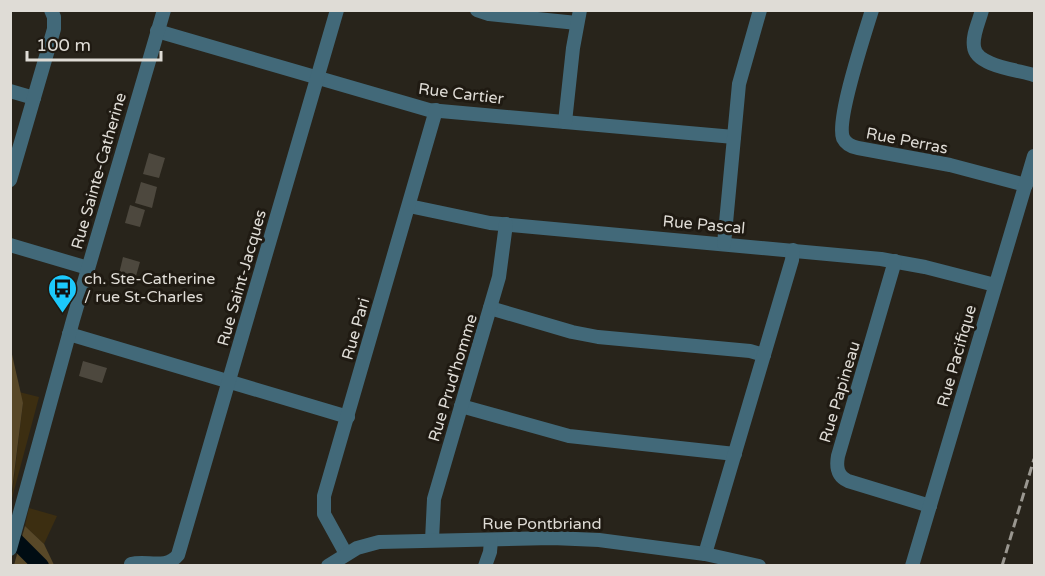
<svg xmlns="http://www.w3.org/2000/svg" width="1045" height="576" font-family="'Varela Round',sans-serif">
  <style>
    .green { fill: #3c2e11 }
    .forest { fill: #584828 }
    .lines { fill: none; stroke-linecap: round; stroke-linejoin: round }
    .river { stroke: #000c13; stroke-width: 16 }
    .building { fill: #4d483e }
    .minor { stroke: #426979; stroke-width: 14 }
    .rail { stroke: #9a9790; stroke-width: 3; stroke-dasharray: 9 4.5; stroke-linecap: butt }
    .labels { text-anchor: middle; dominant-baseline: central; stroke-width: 6; stroke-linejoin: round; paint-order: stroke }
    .street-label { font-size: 16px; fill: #dfdcd6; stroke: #1f1a12 }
    .poi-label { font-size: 16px; fill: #dfdcd6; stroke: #1f1a12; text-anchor: start }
  </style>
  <rect width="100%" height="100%" fill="#28241b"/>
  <g class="green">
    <polygon points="19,392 39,397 11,502 23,403"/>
    <polygon points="29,508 57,516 44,544 25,526"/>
  </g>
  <g class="forest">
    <polygon points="11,350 23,403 11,498 10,350"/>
    <polygon points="25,526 44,544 54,565 14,565"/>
  </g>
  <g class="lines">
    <polyline class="river" points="10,535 41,566"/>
  </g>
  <g class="building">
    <polygon points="149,153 165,158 159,178 143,174"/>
    <polygon points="141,182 157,187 152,208 135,203"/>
    <polygon points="130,205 145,210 140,227 125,223"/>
    <polygon points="123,257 140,262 134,283 118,278"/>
    <polygon points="83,361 107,368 102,383 79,376"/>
  </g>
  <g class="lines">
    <g class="minor">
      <polyline points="477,10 489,14 577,23"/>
      <path d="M872,10c-7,23 -36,110 -29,128 3,6 9,9 15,10l92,17 76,20"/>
      <path d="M982,10c-3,12 -10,25 -8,37 2,19 45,23 60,28"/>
      <polyline points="157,31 429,110 734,137"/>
      <polyline points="10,91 34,98"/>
      <polyline points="565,122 573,48 580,10"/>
      <polyline points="10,180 54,29 54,17 51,10"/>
      <polyline points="409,206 490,223 881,259 925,267 995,285"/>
      <polyline points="724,244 739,84 760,10"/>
      <polyline points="10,245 88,268"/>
      <path d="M895,261l-57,195c-2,11 -1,20 10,25l82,25"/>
      <polyline points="490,308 572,332 598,337 750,351 764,355"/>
      <polyline points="69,334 348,417"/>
      <polyline points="461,406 569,436 735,454"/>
      <polyline points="432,540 434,499 499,277 506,224"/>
      <polyline points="10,549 73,320 164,10"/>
      <polyline points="346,554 324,514 324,496 436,110"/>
      <polyline points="705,554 792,260 793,250"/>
      <path d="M131,564c16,-4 35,6 47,-9l159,-545"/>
      <polyline points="328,566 357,548 379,542 552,538 599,540 705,554 759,566"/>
      <polyline points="485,566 490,552 491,540"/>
      <polyline points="912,566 1034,156"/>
    </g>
    <polyline class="rail" points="1002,566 1034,459"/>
  </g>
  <defs>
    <symbol id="bus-pin" viewBox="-11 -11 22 30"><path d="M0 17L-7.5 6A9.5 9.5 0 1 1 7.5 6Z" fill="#1cc9fc" stroke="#1f1a12"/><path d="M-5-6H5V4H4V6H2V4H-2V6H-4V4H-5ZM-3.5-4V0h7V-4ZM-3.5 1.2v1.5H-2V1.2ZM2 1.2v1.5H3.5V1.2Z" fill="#111"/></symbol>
  </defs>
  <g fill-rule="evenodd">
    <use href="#bus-pin" x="46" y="272" width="33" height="45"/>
  </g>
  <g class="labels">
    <g class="street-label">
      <text transform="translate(461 94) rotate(7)">Rue Cartier</text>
      <text transform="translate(907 141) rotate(11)">Rue Perras</text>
      <text transform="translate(99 171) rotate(-74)">Rue Sainte-Catherine</text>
      <text transform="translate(704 225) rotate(5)">Rue Pascal</text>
      <text transform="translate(242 278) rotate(-74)">Rue Saint-Jacques</text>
      <text transform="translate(356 329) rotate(-74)">Rue Pari</text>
      <text transform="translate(957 356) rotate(-74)">Rue Pacifique</text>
      <text transform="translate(453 378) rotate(-73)">Rue Prud'homme</text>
      <text transform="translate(840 392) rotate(-73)">Rue Papineau</text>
      <text x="542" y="524">Rue Pontbriand</text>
    </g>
    <g class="poi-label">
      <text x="84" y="279">ch. Ste-Catherine<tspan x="84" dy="18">/ rue St-Charles</tspan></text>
    </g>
  </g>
  <rect width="1045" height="576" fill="none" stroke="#dfdcd6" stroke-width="24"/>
  <path d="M27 51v9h134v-9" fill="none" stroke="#dfdcd6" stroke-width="3"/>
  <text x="36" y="51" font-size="18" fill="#dfdcd6" stroke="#1f1a12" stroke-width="4.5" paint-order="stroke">100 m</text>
</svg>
